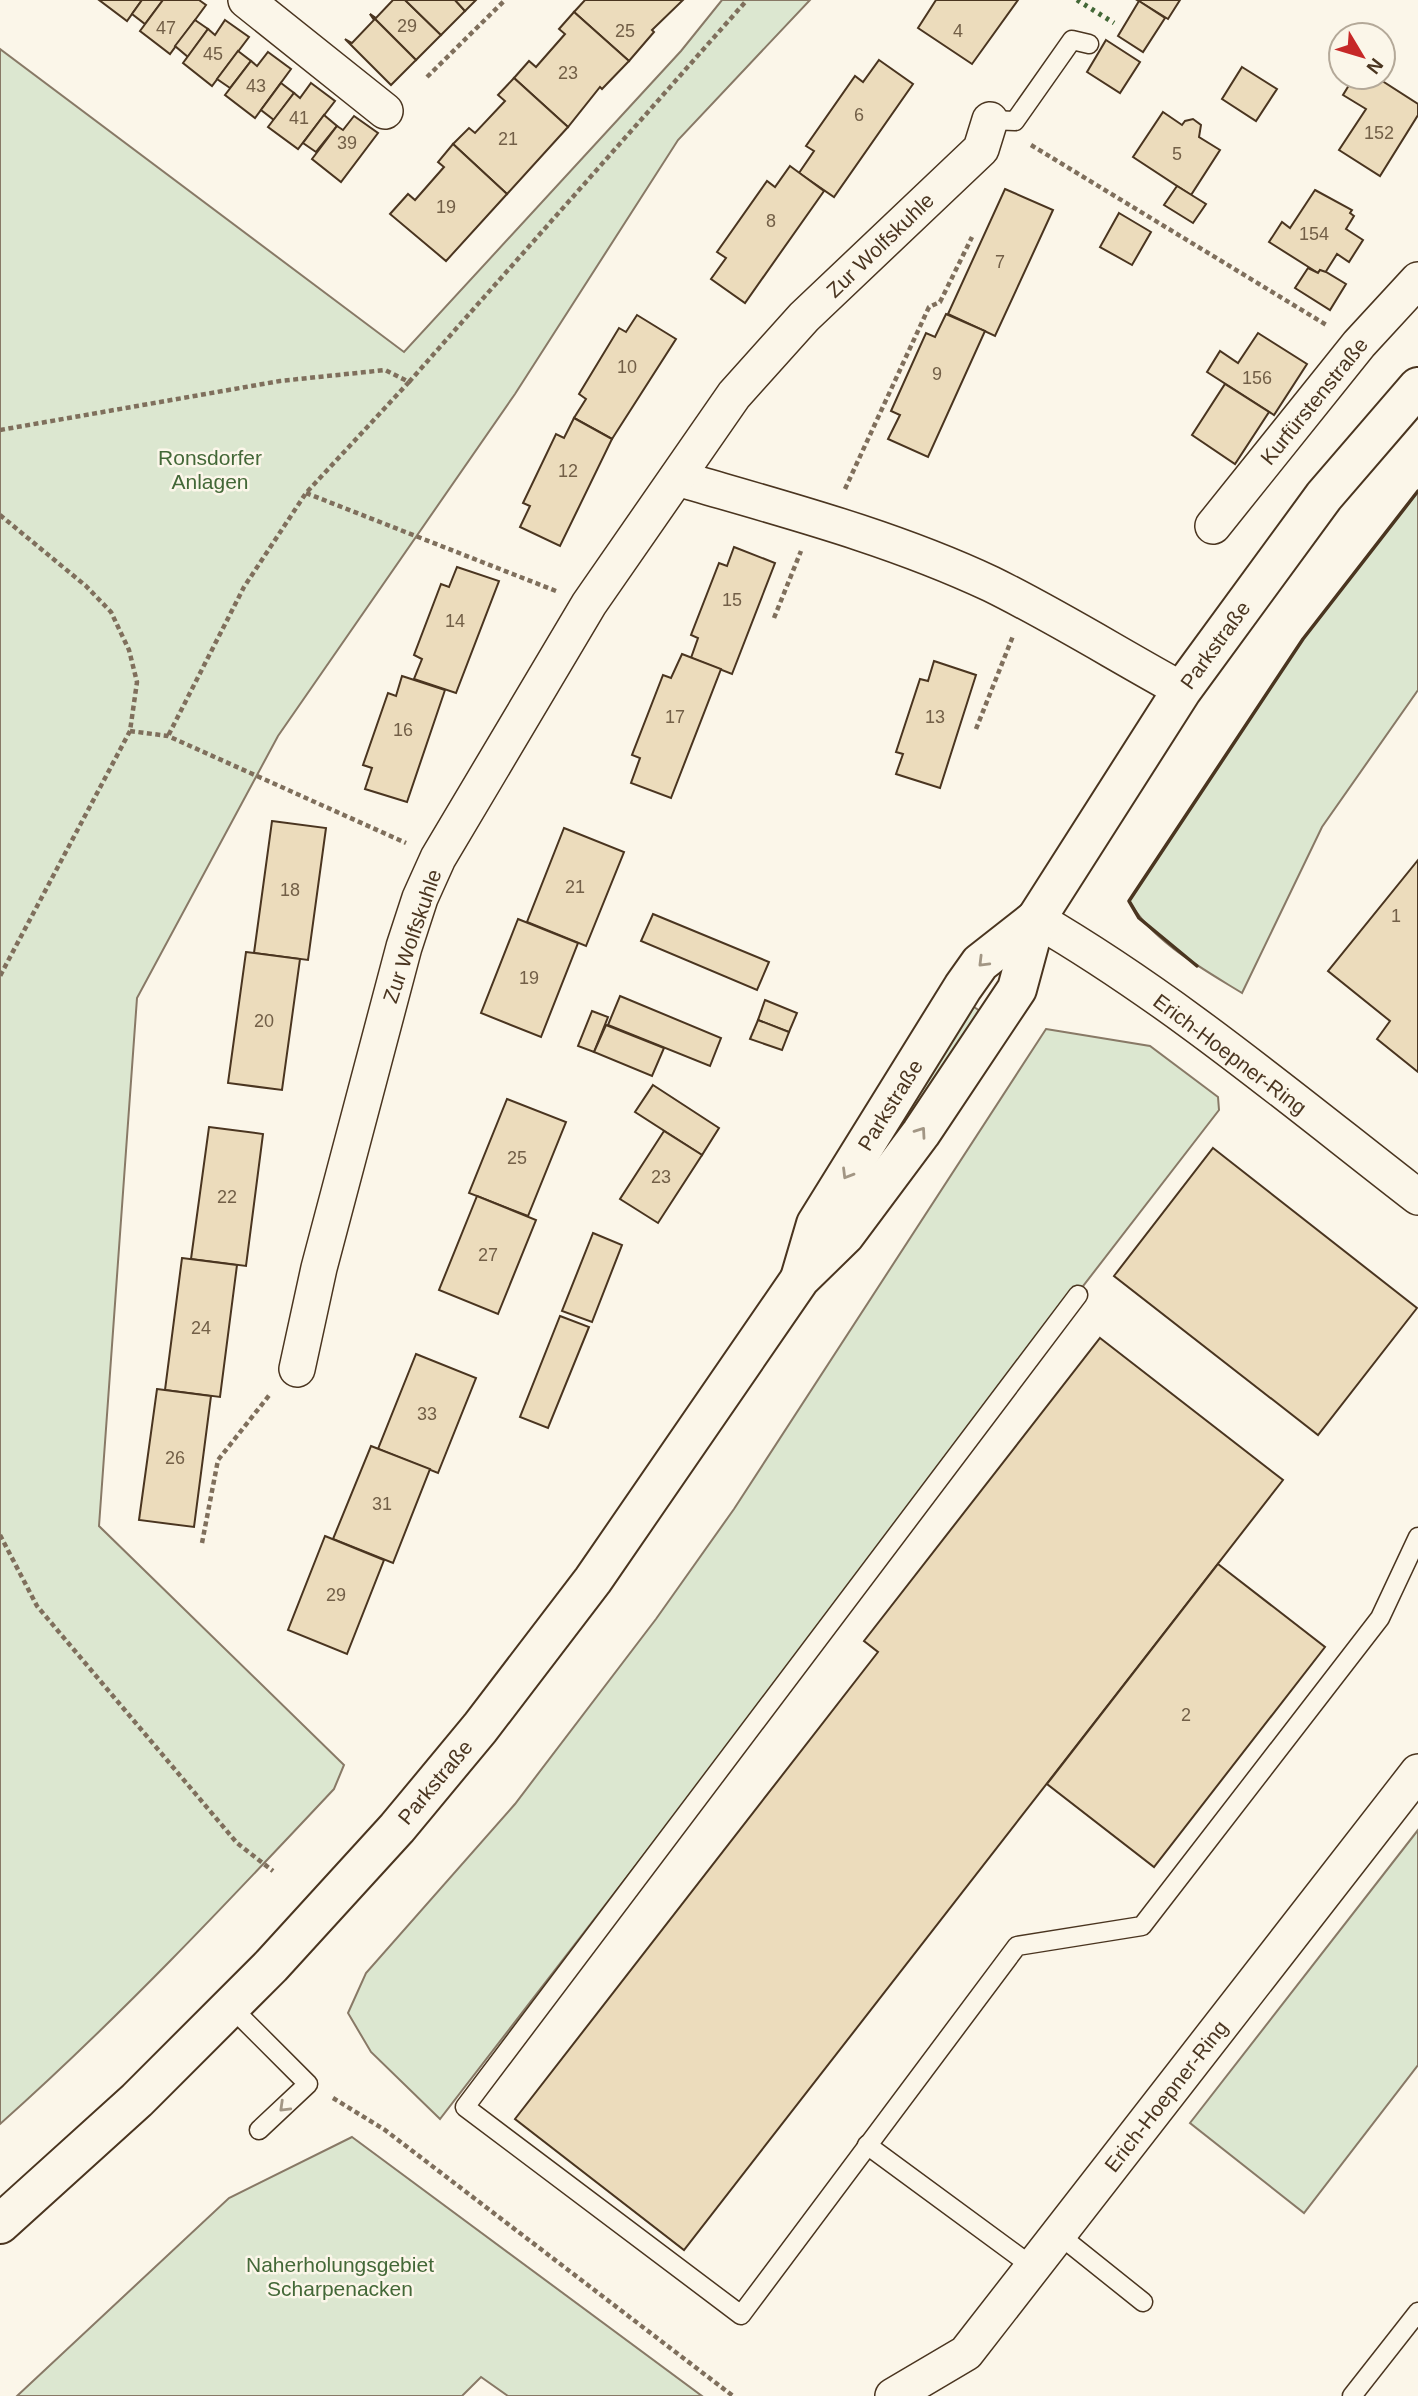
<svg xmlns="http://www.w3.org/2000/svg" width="1418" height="2396" font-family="Arial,sans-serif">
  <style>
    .green { fill: #dce7d0; stroke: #887966; stroke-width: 2 }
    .building { fill: #ecdcbc; stroke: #4a3520; stroke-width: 2 }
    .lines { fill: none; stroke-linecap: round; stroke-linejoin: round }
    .service-casing { stroke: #4a3520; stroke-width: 21 }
    .minor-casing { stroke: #4a3520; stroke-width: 38 }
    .primary-casing { stroke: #4a3520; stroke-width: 42 }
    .path { stroke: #7f6f5c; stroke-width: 4.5; stroke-dasharray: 5 3.5; stroke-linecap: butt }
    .service { stroke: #fbf6e9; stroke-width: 18 }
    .minor { stroke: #fbf6e9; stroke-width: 35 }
    .primary { stroke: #fbf6e9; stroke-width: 38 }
    .hedge { stroke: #436837; stroke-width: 5; stroke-dasharray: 3.5 5; stroke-linecap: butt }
    .wall { stroke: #4a3520; stroke-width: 3.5 }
    .oneway { stroke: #a29684 }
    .labels { text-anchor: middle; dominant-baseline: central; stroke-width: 5; stroke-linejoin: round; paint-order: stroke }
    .number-label { font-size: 18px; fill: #725f47 }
    .street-label { font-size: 21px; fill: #4a3520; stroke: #fbf6e9 }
    .park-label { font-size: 21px; fill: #436837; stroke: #fbf6e9 }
  </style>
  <rect width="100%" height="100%" fill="#fbf6e9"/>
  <g class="green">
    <path d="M722,0h88l-132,140 -163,254 -237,342 -141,262 -38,528 245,239 -10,24c-108,115 -216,230 -334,335v-2075l404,303 277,-301z"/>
    <path d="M1418,491v199l-96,137 -80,166c-39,-24 -89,-51 -113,-92l174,-262z"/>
    <polygon points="971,1005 983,1013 916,1115 844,1197"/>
    <polygon points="1046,1029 1150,1046 1218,1097 1219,1110 440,2119 371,2052 348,2013 366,1973 515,1804 656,1619 734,1509"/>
    <polygon points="1418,1830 1418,2065 1304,2213 1190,2123"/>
    <polygon points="352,2137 702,2396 508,2396 481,2377 462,2396 17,2396 229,2198"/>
  </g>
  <g class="building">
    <polygon points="99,0 142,0 127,21"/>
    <polygon points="142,0 163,0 145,24 132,14"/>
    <polygon points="163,0 199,0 206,5 170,54 140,31"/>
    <polygon points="393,0 405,0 441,35 416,60 370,14 376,18"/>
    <polygon points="405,0 455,0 465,11 441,35"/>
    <polygon points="455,0 476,0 465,11"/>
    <polygon points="585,0 683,0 652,30 654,32 629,61 574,12"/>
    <polygon points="936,0 1018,0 972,64 918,28"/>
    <polygon points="1137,0 1180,0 1168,19"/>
    <polygon points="1139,1 1165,18 1143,52 1118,36"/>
    <polygon points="574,12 629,61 602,89 600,87 568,127 514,78 529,61 536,67 565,34 559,29"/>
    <polygon points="370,14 416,60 391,85 345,39 352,43 374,20"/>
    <polygon points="195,20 208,29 188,57 175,46"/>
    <polygon points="225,20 249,37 212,86 183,63 208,29 215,35"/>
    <polygon points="1106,40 1140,62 1120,93 1087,72"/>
    <polygon points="238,51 251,61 230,88 217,79"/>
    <polygon points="268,52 291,69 255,118 225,95 251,61 257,66"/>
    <polygon points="879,60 913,84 834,197 799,173 814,151 806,146 855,76 863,82"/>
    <polygon points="1242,67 1277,89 1256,121 1222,99"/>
    <polygon points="1354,77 1376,77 1418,104 1418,115 1380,176 1339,150 1366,109 1343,95"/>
    <polygon points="514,78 568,127 507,194 453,144 469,128 475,133 505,101 498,95"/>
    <polygon points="281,83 294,93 274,120 261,110"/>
    <polygon points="311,83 335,101 298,149 268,127 294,93 300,98"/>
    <polygon points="1163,112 1182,125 1185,121 1193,119 1201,125 1199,137 1220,150 1191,195 1133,157"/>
    <polygon points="324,115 337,126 316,152 303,143"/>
    <polygon points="354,116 378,133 341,182 312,159 337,126 343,130"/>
    <polygon points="453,144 507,194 446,261 390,214 408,194 415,200 444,167 438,162"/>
    <polygon points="790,166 824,191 745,303 711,279 726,258 717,252 767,181 775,187"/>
    <polygon points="1177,186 1206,204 1193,223 1164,205"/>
    <polygon points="1005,189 1053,210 995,336 948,314"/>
    <polygon points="1315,190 1352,210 1350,213 1354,216 1346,229 1363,240 1349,262 1337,254 1325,273 1320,270 1318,273 1269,242 1282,222 1290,228"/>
    <polygon points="1119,213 1151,232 1132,265 1100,247"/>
    <polygon points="1308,268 1318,273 1320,270 1326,272 1346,284 1330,310 1295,288"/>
    <polygon points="946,314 985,331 928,457 888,439 900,415 891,411 926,333 935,337"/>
    <polygon points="637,315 676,339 612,439 574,418 586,399 579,394 619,328 626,332"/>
    <polygon points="1258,333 1307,364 1274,415 1207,372 1220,351 1238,363"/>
    <polygon points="1225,384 1269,412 1235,464 1192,435"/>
    <polygon points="574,418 612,439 560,546 520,527 530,506 523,503 556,434 564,438"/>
    <polygon points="734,547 775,563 732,674 691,658 698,638 691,635 719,563 727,566"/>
    <polygon points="457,567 499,581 456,693 414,679 422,659 414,655 441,584 449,587"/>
    <polygon points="682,654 721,669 671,798 631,783 640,758 632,755 663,675 671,678"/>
    <polygon points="934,661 976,675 940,788 896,774 903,754 896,752 920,679 928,681"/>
    <polygon points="402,676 445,690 407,802 365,789 372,768 363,765 388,693 396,696"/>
    <polygon points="272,821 326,828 308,960 254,953"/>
    <polygon points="564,828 624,852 586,946 527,922"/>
    <polygon points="1418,860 1418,1072 1377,1039 1390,1021 1328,971"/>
    <polygon points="653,914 769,962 757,990 641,941"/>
    <polygon points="518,919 578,943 541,1037 481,1013"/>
    <polygon points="246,952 300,959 282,1090 228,1083"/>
    <polygon points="620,996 721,1038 710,1066 608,1025"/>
    <polygon points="765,1000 797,1013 789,1032 758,1020"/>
    <polygon points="592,1011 608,1017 594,1052 578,1046"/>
    <polygon points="758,1020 789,1032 782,1050 750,1039"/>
    <polygon points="606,1025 664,1048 652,1076 594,1052"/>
    <polygon points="653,1085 719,1128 702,1155 635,1112"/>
    <polygon points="507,1099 566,1122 528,1216 469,1193"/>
    <polygon points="209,1127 263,1134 246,1266 191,1259"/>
    <polygon points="664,1131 702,1155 658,1223 620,1199"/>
    <polygon points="1213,1148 1417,1308 1318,1435 1114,1276"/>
    <polygon points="477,1196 536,1220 498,1314 439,1290"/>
    <polygon points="593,1233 622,1245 592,1322 562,1311"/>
    <polygon points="182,1258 237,1265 220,1397 165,1390"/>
    <polygon points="560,1316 589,1327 548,1428 520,1417"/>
    <polygon points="1100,1338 1283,1480 684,2250 515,2119 878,1652 864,1641"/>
    <polygon points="416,1354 476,1378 438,1473 378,1449"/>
    <polygon points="157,1389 211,1396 194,1527 139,1520"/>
    <polygon points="371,1446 430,1469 393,1563 333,1539"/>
    <polygon points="325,1536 384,1560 347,1654 288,1630"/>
    <polygon points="1218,1564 1325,1647 1154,1867 1047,1784"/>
  </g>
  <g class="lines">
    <defs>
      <g id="service">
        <polyline points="990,120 1015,121 1072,40 1089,44"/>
        <polyline points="1078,1295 465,2107 741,2315 1017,1946 1142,1926 1380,1618 1418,1537"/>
        <polyline points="231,2007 308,2084 259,2130"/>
        <polyline points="867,2145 1033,2267"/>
        <polyline points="1058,2234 1143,2302"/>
        <polyline points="1352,2396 1418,2312"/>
      </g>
      <g id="minor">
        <polyline points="246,0 385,111"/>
        <path d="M677,478c106,31 214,59 314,106 65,32 127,71 191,106"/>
        <polyline points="1213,526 1359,344 1418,280"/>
        <path d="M1036,919c136,79 258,182 382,278"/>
        <polyline points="297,1369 319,1268 404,947 420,898 438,858 589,604 734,395 804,317 981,149 990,120"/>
        <polyline points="893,2396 966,2353 1418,1772"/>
      </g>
      <g id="primary">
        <polyline points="801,1275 816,1224 963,987 980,963 1036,919"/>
        <polyline points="0,2224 137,2100 271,1966 397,1828 480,1728 593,1580 800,1279 845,1235 921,1133 1017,989 1036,919 1182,690 1324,496 1418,387"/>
      </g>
    </defs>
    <use href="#service" class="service-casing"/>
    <use href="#minor" class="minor-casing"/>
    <use href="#primary" class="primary-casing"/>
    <g class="path">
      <polyline points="427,77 505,0"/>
      <polyline points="1031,145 1328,326"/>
      <polyline points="409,382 747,0"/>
      <polyline points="0,430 280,381 385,370 409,382 306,493 244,587 168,736"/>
      <polyline points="845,489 929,307 940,302 972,237"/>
      <polyline points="306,493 556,591"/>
      <polyline points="0,515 86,586 111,612 129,650 137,682 130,731 0,976"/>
      <polyline points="774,618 801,551"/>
      <polyline points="976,729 1013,636"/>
      <polyline points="130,731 168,736 406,843"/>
      <polyline points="0,1535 37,1606 237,1843 273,1871"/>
      <polyline points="202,1543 218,1460 271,1393"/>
      <polyline points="333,2098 385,2130 733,2396"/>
    </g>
    <use href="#service" class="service"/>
    <use href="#minor" class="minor"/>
    <use href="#primary" class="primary"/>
    <polyline class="hedge" points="1077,0 1114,23"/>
    <polyline class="wall" points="1197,966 1139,918 1129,901 1303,639 1418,491"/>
  </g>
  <defs><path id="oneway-chevron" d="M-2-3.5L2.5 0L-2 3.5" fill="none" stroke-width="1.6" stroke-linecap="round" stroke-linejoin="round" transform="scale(1.75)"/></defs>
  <g class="oneway">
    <use href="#oneway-chevron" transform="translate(983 962) rotate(135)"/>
    <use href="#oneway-chevron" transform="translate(921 1132) rotate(-55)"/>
    <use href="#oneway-chevron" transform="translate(847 1174) rotate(121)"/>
    <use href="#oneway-chevron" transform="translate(284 2107) rotate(136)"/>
  </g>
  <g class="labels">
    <g class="number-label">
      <text x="407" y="26">29</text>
      <text x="166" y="28">47</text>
      <text x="625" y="31">25</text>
      <text x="958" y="31">4</text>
      <text x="213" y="54">45</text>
      <text x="568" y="73">23</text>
      <text x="256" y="86">43</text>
      <text x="859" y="115">6</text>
      <text x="299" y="118">41</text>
      <text x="1379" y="133">152</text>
      <text x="508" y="139">21</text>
      <text x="347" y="143">39</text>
      <text x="1177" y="154">5</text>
      <text x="446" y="207">19</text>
      <text x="771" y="221">8</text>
      <text x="1314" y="234">154</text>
      <text x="1000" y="262">7</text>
      <text x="627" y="367">10</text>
      <text x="937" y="374">9</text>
      <text x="1257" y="378">156</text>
      <text x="568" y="471">12</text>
      <text x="732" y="600">15</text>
      <text x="455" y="621">14</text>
      <text x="675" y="717">17</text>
      <text x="935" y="717">13</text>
      <text x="403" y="730">16</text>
      <text x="575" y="887">21</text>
      <text x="290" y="890">18</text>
      <text x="1396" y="916">1</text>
      <text x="529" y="978">19</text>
      <text x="264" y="1021">20</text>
      <text x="517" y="1158">25</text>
      <text x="661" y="1177">23</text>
      <text x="227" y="1197">22</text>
      <text x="488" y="1255">27</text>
      <text x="201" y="1328">24</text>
      <text x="427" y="1414">33</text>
      <text x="175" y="1458">26</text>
      <text x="382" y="1504">31</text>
      <text x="336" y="1595">29</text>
      <text x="1186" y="1715">2</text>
    </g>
    <g class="street-label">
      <text transform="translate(880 245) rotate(-44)">Zur Wolfskuhle</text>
      <text transform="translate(1314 401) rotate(-51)">Kurfürstenstraße</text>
      <text transform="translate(1215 645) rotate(-54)">Parkstraße</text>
      <text transform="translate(412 936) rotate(-71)">Zur Wolfskuhle</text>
      <text transform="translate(1230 1054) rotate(37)">Erich-Hoepner-Ring</text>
      <text transform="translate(890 1105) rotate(-58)">Parkstraße</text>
      <text transform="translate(435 1782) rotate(-50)">Parkstraße</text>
      <text transform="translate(1166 2096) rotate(-52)">Erich-Hoepner-Ring</text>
    </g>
    <g class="park-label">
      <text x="210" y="457">Ronsdorfer<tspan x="210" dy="24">Anlagen</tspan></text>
      <text x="340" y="2264">Naherholungsgebiet<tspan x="340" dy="24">Scharpenacken</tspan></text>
    </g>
  </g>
  <g transform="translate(1362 56) rotate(128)"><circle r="33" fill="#fbf6e9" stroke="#b4a999" stroke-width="2"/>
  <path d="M0-5L12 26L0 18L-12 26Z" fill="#c62828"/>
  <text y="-10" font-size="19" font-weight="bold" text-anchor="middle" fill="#4a3520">N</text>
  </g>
</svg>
